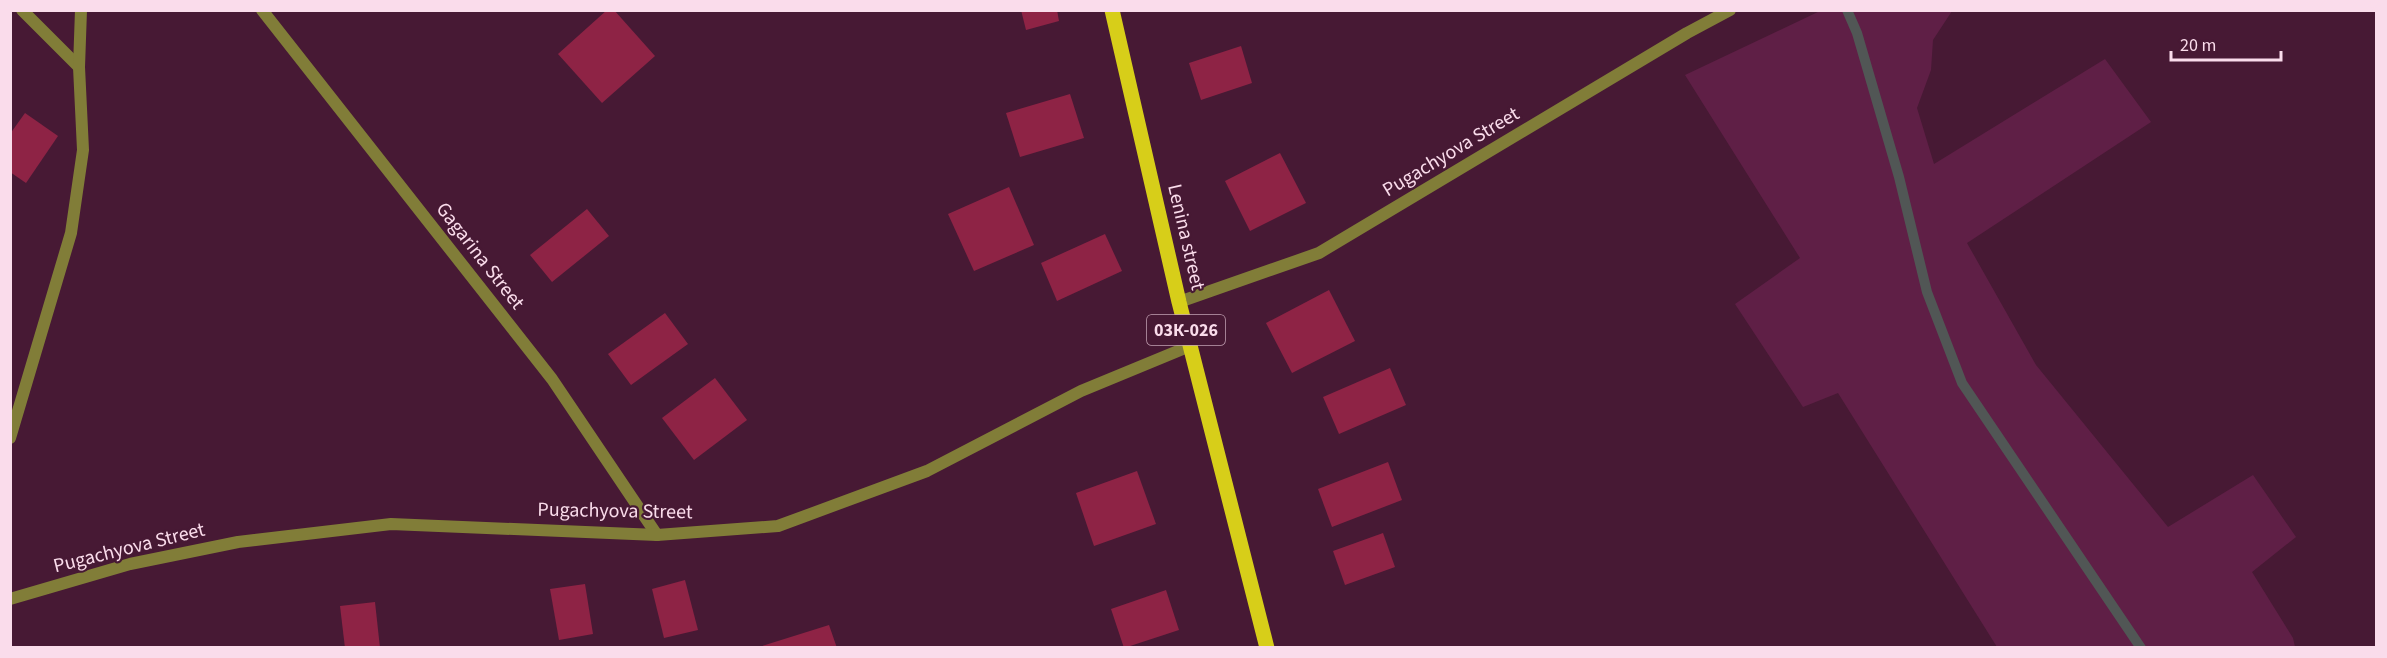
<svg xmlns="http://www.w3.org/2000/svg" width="2387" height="658" font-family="'Source Sans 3',sans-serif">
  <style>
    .green { fill: #5f1f46 }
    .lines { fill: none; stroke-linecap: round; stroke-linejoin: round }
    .stream { stroke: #515655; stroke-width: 10 }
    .building { fill: #8e2345 }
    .minor { stroke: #817d38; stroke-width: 12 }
    .primary { stroke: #d7ce19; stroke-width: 15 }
    .labels { text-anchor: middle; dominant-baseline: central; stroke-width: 4.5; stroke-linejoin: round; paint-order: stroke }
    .shield { fill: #471934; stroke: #c4a2b4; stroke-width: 1.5 }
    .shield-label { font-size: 18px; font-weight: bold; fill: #fadceb }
    .street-label { font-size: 20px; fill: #fadceb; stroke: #471934 }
  </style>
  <rect width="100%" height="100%" fill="#471934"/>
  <polygon class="green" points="1820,11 1952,11 1933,40 1931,70 1917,108 1934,164 2105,59 2151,122 1967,243 2036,365 2168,527 2253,475 2296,537 2252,572 2293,638 2295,647 1997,647 1838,393 1803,407 1735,304 1800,258 1685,75"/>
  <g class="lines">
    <polyline class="stream" points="1847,10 1857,33 1899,177 1927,292 1962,383 2141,648"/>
  </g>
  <g class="building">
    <polygon points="607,10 614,10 655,56 602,103 558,54"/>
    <polygon points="1021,10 1057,10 1059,21 1026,30"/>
    <polygon points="1241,46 1252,83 1201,100 1189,63"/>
    <polygon points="1070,94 1084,138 1020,157 1006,113"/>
    <polygon points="25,113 58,136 26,183 10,172 10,134"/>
    <polygon points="1280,153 1306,203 1250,231 1225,181"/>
    <polygon points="1009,187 1034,245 974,271 948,214"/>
    <polygon points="587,209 609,236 552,282 530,255"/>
    <polygon points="1105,234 1122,271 1057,301 1041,263"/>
    <polygon points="1329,290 1355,341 1292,373 1266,323"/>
    <polygon points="665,313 688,344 631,385 608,354"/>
    <polygon points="1390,368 1406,405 1339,434 1323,397"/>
    <polygon points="715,378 747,420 694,460 662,418"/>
    <polygon points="1388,462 1402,500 1332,527 1318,489"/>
    <polygon points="1137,471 1156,524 1094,546 1076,493"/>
    <polygon points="1383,533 1395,567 1345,585 1333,551"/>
    <polygon points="685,580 698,630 664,638 652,589"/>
    <polygon points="585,584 593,634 559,640 550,589"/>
    <polygon points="1166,590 1179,630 1124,648 1111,609"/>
    <polygon points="375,602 380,648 345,648 340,606"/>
    <polygon points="829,625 837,648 759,648 759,647"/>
  </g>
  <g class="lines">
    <g class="minor">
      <polyline points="22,10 79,67"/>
      <polyline points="262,10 552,379 657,535"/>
      <polyline points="1179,302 1319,253 1687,33 1730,10"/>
      <polyline points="10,438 71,233 83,150 79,67 81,10"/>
      <polyline points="10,599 130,564 238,542 391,524 657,535 778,526 927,471 1081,391 1190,346"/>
    </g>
    <polyline class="primary" points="1112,10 1179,302 1267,648"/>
  </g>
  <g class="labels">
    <rect class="shield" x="1147" y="315" width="78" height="30" rx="4.5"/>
    <g class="shield-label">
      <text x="1186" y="330">03К-026</text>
    </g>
    <g class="street-label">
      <text transform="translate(1451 152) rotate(-31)">Pugachyova Street</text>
      <text transform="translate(1186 237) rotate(77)">Lenina street</text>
      <text transform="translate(480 256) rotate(52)">Gagarina Street</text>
      <text transform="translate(615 511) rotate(1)">Pugachyova Street</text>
      <text transform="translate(129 548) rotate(-14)">Pugachyova Street</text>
    </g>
  </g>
  <rect width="2387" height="658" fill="none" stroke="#fadceb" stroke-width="24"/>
  <path d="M2171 51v9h110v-9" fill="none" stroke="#fadceb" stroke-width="3"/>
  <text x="2180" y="51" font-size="18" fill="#fadceb" stroke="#471934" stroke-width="4.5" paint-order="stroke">20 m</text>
</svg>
